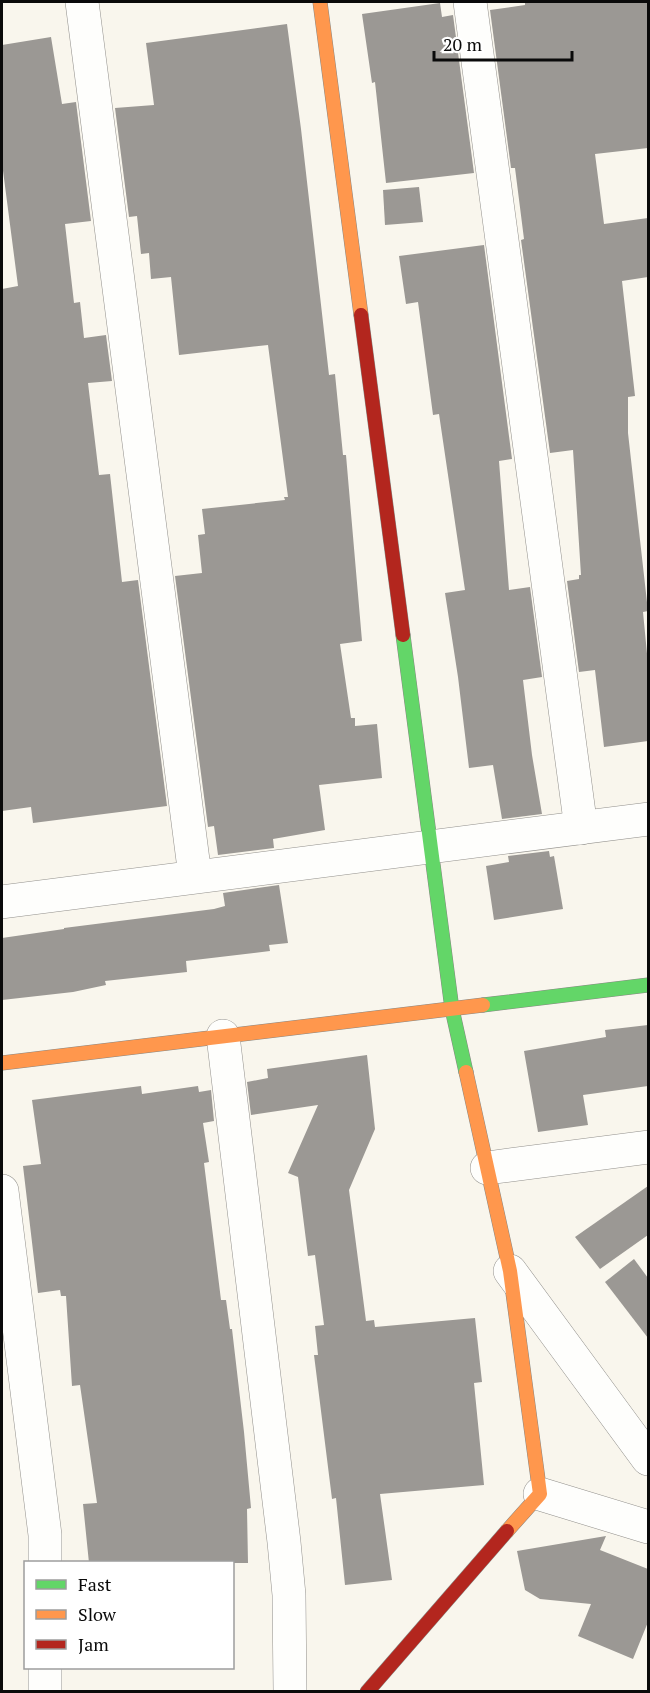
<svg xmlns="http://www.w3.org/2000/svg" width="650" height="1693" font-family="'PT Serif',serif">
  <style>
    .building { fill: #9b9894 }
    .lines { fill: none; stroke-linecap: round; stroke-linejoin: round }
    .street-casing { stroke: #92908c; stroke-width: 34 }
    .fast-casing { stroke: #888783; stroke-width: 15 }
    .slow-casing { stroke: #888783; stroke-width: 15 }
    .jam-casing { stroke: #888783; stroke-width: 15 }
    .street { stroke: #fefefc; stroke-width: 33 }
    .fast { stroke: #63d668; stroke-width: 14 }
    .slow { stroke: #ff974d; stroke-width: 14 }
    .jam { stroke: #b3261e; stroke-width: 14 }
  </style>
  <rect width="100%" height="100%" fill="#f9f6ed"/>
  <g class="building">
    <polygon points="525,2 648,2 648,148 595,154 604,224 648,218 648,277 622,281 635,396 628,397 628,433 648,611 643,612 648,664 648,741 604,747 595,670 579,672 567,581 579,579 579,575 581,575 573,450 550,453 521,240 524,239 515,168 511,168 490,10 525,5"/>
    <polygon points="440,3 442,17 453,15 474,173 386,183 375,82 372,83 362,14"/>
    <polygon points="287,24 301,129 329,375 335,374 343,455 346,455 362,641 340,644 351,718 355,718 355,726 377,724 382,778 319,785 325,830 273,839 274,848 218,855 214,826 208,827 175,576 202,573 198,535 205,534 202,509 285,500 284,497 288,497 268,345 179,355 171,277 151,279 149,253 141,254 137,216 129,217 115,108 154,105 146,43"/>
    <polygon points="51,37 62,104 76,102 91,221 65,224 74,303 80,302 84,338 106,335 112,381 88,383 99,475 110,474 122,582 138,580 167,806 33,823 31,807 2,811 2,289 18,286 2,163 2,45"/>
    <polygon points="419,187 423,222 385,225 383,190"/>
    <polygon points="484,245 512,459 499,461 509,590 530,587 542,677 523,680 532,755 542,814 502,819 493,765 469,768 458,677 445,593 465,590 439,414 433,415 418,302 406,304 399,256"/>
    <polygon points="549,851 550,857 554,856 563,909 494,920 486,866 509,862 508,856"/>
    <polygon points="279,885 288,943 269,945 270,951 186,961 187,972 105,981 106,985 73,992 2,1000 2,938 64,929 64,928 214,909 225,906 223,893"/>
    <polygon points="648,1025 648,1086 583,1095 588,1125 538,1132 524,1051 606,1037 605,1030"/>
    <polygon points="367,1055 375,1129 349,1190 366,1321 374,1320 375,1327 475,1318 482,1382 474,1383 484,1485 380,1494 392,1580 345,1585 336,1498 332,1499 314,1355 318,1355 315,1326 324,1325 315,1255 308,1256 298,1177 288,1173 318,1105 251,1115 247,1082 268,1078 267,1069"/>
    <polygon points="141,1086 142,1094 198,1086 199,1092 211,1090 214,1121 203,1123 209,1162 204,1163 221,1300 226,1300 230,1329 232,1329 244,1432 251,1508 247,1509 248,1563 89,1563 83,1504 97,1503 80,1385 72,1386 66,1296 61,1296 60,1290 38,1293 23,1166 41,1164 32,1100"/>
    <polygon points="648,1186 648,1235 600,1269 575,1237"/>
    <polygon points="634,1259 648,1278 648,1338 605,1282"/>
    <polygon points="606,1536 600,1550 648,1569 648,1622 633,1659 578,1636 591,1604 540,1599 525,1590 517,1551"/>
  </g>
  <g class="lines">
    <defs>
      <g id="street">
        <polyline points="82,2 195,876"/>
        <polyline points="470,2 581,828"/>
        <polyline points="2,902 648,819"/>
        <polyline points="223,1036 284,1542 289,1595 290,1692"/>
        <polyline points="487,1168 648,1147"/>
        <polyline points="2,1191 45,1535 45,1562"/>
        <polyline points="510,1271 648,1459"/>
        <polyline points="540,1494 648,1527"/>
        <polyline points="45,1668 45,1692"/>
      </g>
      <g id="fast">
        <polyline points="403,635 452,1009 466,1072"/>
        <polyline points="483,1005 648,985"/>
      </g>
      <g id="slow">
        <polyline points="320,2 361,315"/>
        <polyline points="2,1063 483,1005"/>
        <polyline points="466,1072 510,1271 540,1494 507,1531"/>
      </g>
      <g id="jam">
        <polyline points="361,315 403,635"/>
        <polyline points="367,1692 507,1531"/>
      </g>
    </defs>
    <use href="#street" class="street-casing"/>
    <use href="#fast" class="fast-casing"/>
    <use href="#slow" class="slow-casing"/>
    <use href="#jam" class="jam-casing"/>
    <use href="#street" class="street"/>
    <use href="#fast" class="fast"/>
    <use href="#slow" class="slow"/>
    <use href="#jam" class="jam"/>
  </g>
  <rect width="650" height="1693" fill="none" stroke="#0a0a0a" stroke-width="6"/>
  <rect x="24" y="1561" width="210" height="108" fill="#ffffff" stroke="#9d9d9d" stroke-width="1.5"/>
  <rect x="36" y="1580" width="30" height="9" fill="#63d668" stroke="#9d9d9d" stroke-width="1.5"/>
  <text x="78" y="1591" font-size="18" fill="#0a0a0a">Fast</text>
  <rect x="36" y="1610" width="30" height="9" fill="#ff974d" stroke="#9d9d9d" stroke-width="1.5"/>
  <text x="78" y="1621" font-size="18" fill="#0a0a0a">Slow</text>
  <rect x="36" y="1640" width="30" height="9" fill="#b3261e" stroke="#9d9d9d" stroke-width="1.5"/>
  <text x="78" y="1651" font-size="18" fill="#0a0a0a">Jam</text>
  <path d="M434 51v9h138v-9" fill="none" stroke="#0a0a0a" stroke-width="3"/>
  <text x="443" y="51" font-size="18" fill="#0a0a0a" stroke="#ffffff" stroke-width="4.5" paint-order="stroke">20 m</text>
</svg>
